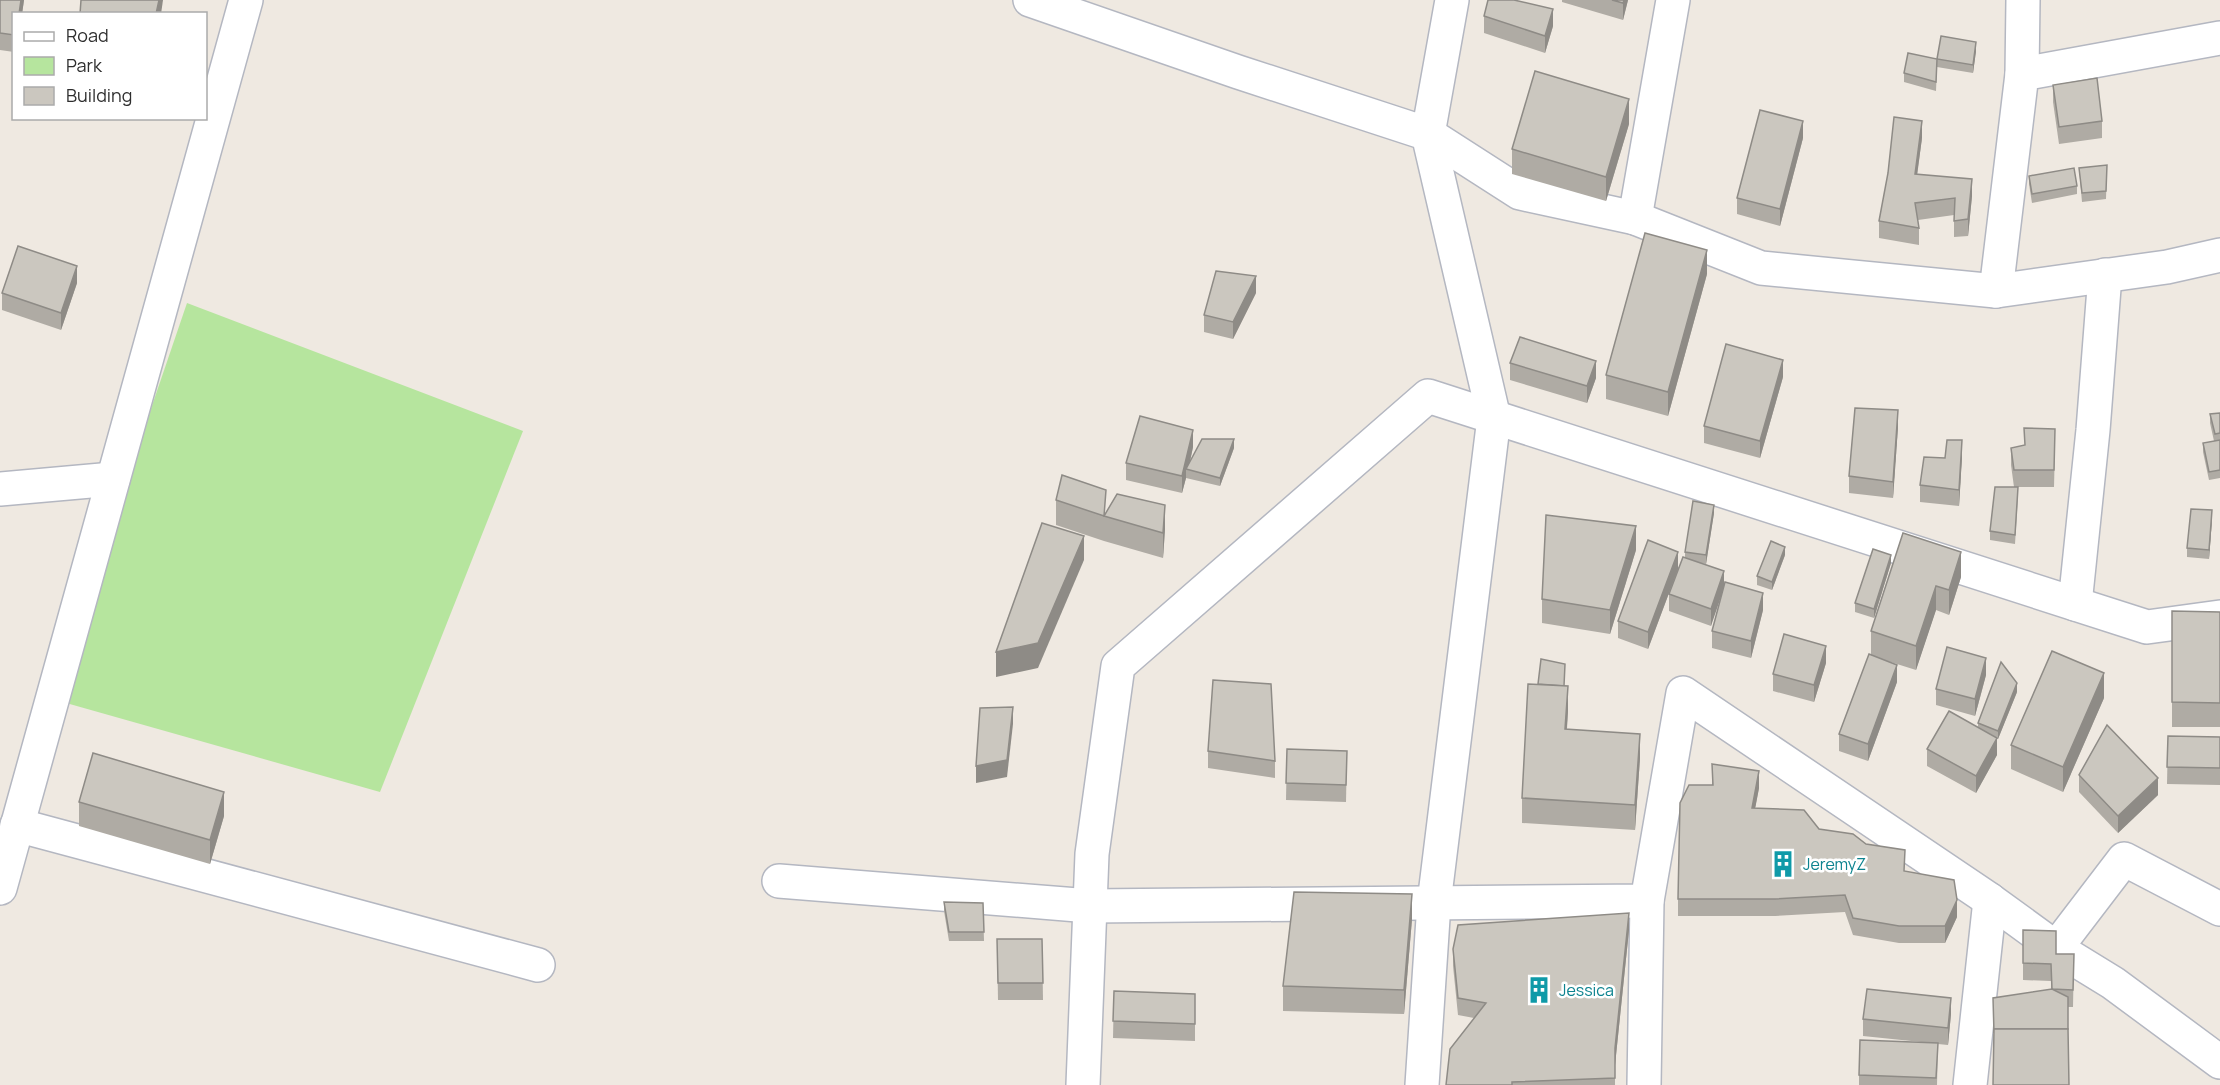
<svg xmlns="http://www.w3.org/2000/svg" width="2220" height="1085" font-family="Manrope,sans-serif">
  <style>
    .green { fill: #b6e59e }
    .lines { fill: none; stroke-linecap: round; stroke-linejoin: round }
    .street-casing { stroke: #b4b7c1; stroke-width: 36 }
    .secondary-casing { stroke: #b4b7c1; stroke-width: 36 }
    .street { stroke: #fff; stroke-width: 33 }
    .secondary { stroke: #fff; stroke-width: 33 }
    .wall { fill: #afaba4 }
    .shaded-wall { fill: #8e8b86 }
    .building { fill: #cbc7bf; stroke: #8e8b86; stroke-width: 1.5 }
    .labels { text-anchor: middle; dominant-baseline: central; stroke-width: 5; stroke-linejoin: round; paint-order: stroke }
    .culture-label { font-size: 16px; fill: #0d838f; stroke: #fff; text-anchor: start }
  </style>
  <rect width="100%" height="100%" fill="#efe9e1"/>
  <polygon class="green" points="187,303 523,431 380,792 52,699"/>
  <g class="lines">
    <defs>
      <g id="street">
        <polyline points="1030,0 1238,72 1428,134 1494,418 1434,903 1422,1085"/>
        <polyline points="1452,0 1428,134 1520,193 1635,218 1761,268 1996,291 2167,267 2220,255"/>
        <polyline points="2022,74 2023,0"/>
        <polyline points="1635,218 1673,0"/>
        <polyline points="1996,291 2022,74 2220,38"/>
        <polyline points="0,489 113,479"/>
        <polyline points="2075,604 2093,430 2105,275"/>
        <polyline points="17,825 538,965"/>
        <polyline points="779,881 1090,906 1647,901 1683,693 1990,900 2056,948 2113,983 2220,1062"/>
        <polyline points="2056,948 2124,859 2220,909"/>
        <polyline points="1083,1085 1092,854 1118,666 1428,396 2147,627 2220,617"/>
        <polyline points="1644,1085 1647,901"/>
        <polyline points="1970,1085 1990,900"/>
      </g>
      <polyline id="secondary" points="0,888 246,0"/>
    </defs>
    <use href="#street" class="street-casing"/>
    <use href="#secondary" class="secondary-casing"/>
    <use href="#street" class="street"/>
    <use href="#secondary" class="secondary"/>
  </g>
  <g class="wall">
    <polygon points="0,0 24,0 22,14 14,14 14,52 0,50"/>
    <polygon points="1562,0 1628,0 1623,20 1562,2"/>
    <polygon points="1484,16 1553,26 1545,53 1484,33"/>
    <polygon points="1976,51 1973,73 1937,67 1936,91 1904,82 1904,73 1937,59"/>
    <polygon points="2053,85 2102,121 2102,138 2059,144 2053,102"/>
    <polygon points="1629,124 1606,201 1512,174 1512,149"/>
    <polygon points="1803,138 1780,226 1737,214 1737,198"/>
    <polygon points="1922,138 1917,174 1972,196 1968,236 1954,237 1954,215 1918,220 1919,228 1919,245 1879,238 1879,221"/>
    <polygon points="2107,165 2106,199 2082,202 2079,168"/>
    <polygon points="2029,176 2077,186 2077,194 2032,203 2029,184"/>
    <polygon points="1707,274 1668,416 1606,399 1606,375"/>
    <polygon points="77,283 61,330 2,310 2,293"/>
    <polygon points="1256,293 1233,339 1204,332 1204,315"/>
    <polygon points="1510,363 1596,378 1587,403 1510,380"/>
    <polygon points="1783,377 1760,458 1704,443 1704,426"/>
    <polygon points="2220,413 2220,478 2209,480 2203,452 2203,443 2214,441 2210,423 2210,414"/>
    <polygon points="1898,427 1893,498 1849,493 1849,476"/>
    <polygon points="2055,446 2054,487 2014,487 2011,465 2011,448"/>
    <polygon points="1193,447 1190,462 1234,448 1220,486 1186,478 1182,493 1126,480 1126,463"/>
    <polygon points="1962,457 1959,506 1920,502 1920,485 1945,458"/>
    <polygon points="2018,496 2015,544 1990,540 1990,531"/>
    <polygon points="1056,500 1106,513 1165,529 1163,558 1104,541 1056,525"/>
    <polygon points="1714,513 1706,564 1700,563 1724,571 1711,626 1669,611 1669,594 1675,577 1648,649 1618,638 1618,621 1678,568 1685,557 1685,552"/>
    <polygon points="2212,519 2209,559 2187,557 2187,548"/>
    <polygon points="1903,533 1961,577 1949,615 1936,610 1916,670 1881,659 1897,682 1868,761 1839,751 1839,734 1871,655 1871,631"/>
    <polygon points="1636,550 1610,634 1542,623 1542,599"/>
    <polygon points="1785,555 1772,590 1757,585 1757,576"/>
    <polygon points="1891,563 1874,618 1855,612 1855,603"/>
    <polygon points="1763,610 1751,658 1712,648 1712,631"/>
    <polygon points="2172,611 2220,612 2220,727 2172,727"/>
    <polygon points="1826,663 1814,702 1773,691 1773,674"/>
    <polygon points="1986,675 1975,716 1936,705 1936,689"/>
    <polygon points="1564,686 1568,711 1567,729 1640,758 1635,830 1522,823 1522,798"/>
    <polygon points="2017,692 1998,739 1997,739 1997,755 1976,793 1927,766 1927,749 1978,727 1978,723"/>
    <polygon points="2104,698 2063,792 2011,769 2011,745"/>
    <polygon points="2168,736 2220,737 2220,785 2167,784"/>
    <polygon points="1287,749 1347,751 1346,802 1286,800"/>
    <polygon points="1208,751 1275,761 1275,778 1208,768"/>
    <polygon points="1712,764 1759,788 1755,808 1866,844 1905,871 1957,917 1945,943 1899,943 1853,935 1845,912 1775,916 1678,916 1678,899 1712,785"/>
    <polygon points="2079,775 2158,795 2118,833 2079,792"/>
    <polygon points="79,802 224,816 210,864 79,826"/>
    <polygon points="944,902 983,903 984,941 949,941 944,911"/>
    <polygon points="1412,919 1404,1014 1283,1011 1283,986"/>
    <polygon points="1629,930 1615,1065 1615,1085 1446,1085 1474,1018 1458,1015 1453,966 1453,949"/>
    <polygon points="2023,930 2056,954 2074,954 2073,1007 2068,1007 2051,989 2051,981 2023,980"/>
    <polygon points="997,939 1042,939 1043,1000 998,1000"/>
    <polygon points="1114,991 1195,994 1195,1041 1113,1038"/>
    <polygon points="1951,1014 1948,1045 1938,1044 1937,1085 1859,1085 1859,1075 1921,1042 1863,1036 1863,1019"/>
  </g>
  <g class="shaded-wall">
    <polygon points="21,0 24,0 22,14 19,14"/>
    <polygon points="159,0 163,0 161,14 156,14"/>
    <polygon points="1624,0 1628,0 1623,20 1623,3"/>
    <polygon points="1553,9 1553,26 1545,53 1545,36"/>
    <polygon points="1976,42 1976,51 1973,73 1973,65"/>
    <polygon points="1629,99 1629,124 1606,201 1606,177"/>
    <polygon points="1803,121 1803,138 1780,226 1780,209"/>
    <polygon points="1922,121 1922,138 1915,191 1915,174"/>
    <polygon points="1972,179 1972,196 1968,236 1968,219"/>
    <polygon points="1707,250 1707,274 1668,416 1668,392"/>
    <polygon points="77,266 77,283 61,330 61,313"/>
    <polygon points="1256,276 1256,293 1233,339 1233,322"/>
    <polygon points="1783,360 1783,377 1760,458 1760,441"/>
    <polygon points="1596,361 1596,378 1587,403 1587,386"/>
    <polygon points="1898,410 1898,427 1893,498 1893,482"/>
    <polygon points="1193,430 1193,447 1188,470 1186,469 1186,478 1182,493 1182,476"/>
    <polygon points="1234,439 1234,448 1220,486 1220,478"/>
    <polygon points="1962,440 1962,457 1959,506 1959,490"/>
    <polygon points="1165,505 1165,529 1163,558 1163,533"/>
    <polygon points="1714,505 1714,513 1706,564 1706,555"/>
    <polygon points="2212,510 2212,519 2209,559 2209,550"/>
    <polygon points="1636,526 1636,550 1610,634 1610,610"/>
    <polygon points="1084,536 1084,560 1038,668 996,677 996,652"/>
    <polygon points="1785,547 1785,555 1772,590 1772,582"/>
    <polygon points="1678,552 1678,569 1648,649 1648,632"/>
    <polygon points="1961,552 1961,577 1949,615 1949,590"/>
    <polygon points="1891,555 1891,563 1874,618 1874,609"/>
    <polygon points="1724,571 1724,588 1711,626 1711,609"/>
    <polygon points="1936,586 1936,610 1916,670 1916,646"/>
    <polygon points="1763,593 1763,610 1751,658 1751,641"/>
    <polygon points="1826,646 1826,663 1814,702 1814,685"/>
    <polygon points="1986,658 1986,675 1975,716 1975,699"/>
    <polygon points="1897,665 1897,682 1868,761 1868,744"/>
    <polygon points="2104,673 2104,698 2063,792 2063,767"/>
    <polygon points="2017,683 2017,692 1998,739 1998,731"/>
    <polygon points="1568,686 1568,711 1565,753 1565,729"/>
    <polygon points="1013,707 1013,724 1007,777 976,783 976,766"/>
    <polygon points="1640,734 1640,758 1635,830 1635,805"/>
    <polygon points="1997,738 1997,755 1976,793 1976,776"/>
    <polygon points="1759,771 1759,788 1752,825 1752,808"/>
    <polygon points="2158,778 2158,795 2118,833 2118,816"/>
    <polygon points="224,792 224,816 210,864 210,840"/>
    <polygon points="1412,894 1412,919 1404,1014 1404,990"/>
    <polygon points="1957,900 1957,917 1945,943 1945,926"/>
    <polygon points="1629,913 1629,930 1615,1065 1615,1085 1615,1048"/>
    <polygon points="1951,998 1951,1014 1948,1045 1948,1028"/>
  </g>
  <g class="building">
    <polygon points="0,0 21,0 19,14 14,14 14,35 0,33"/>
    <polygon points="81,0 159,0 156,14 80,14"/>
    <polygon points="1488,0 1514,0 1553,9 1545,36 1484,16"/>
    <polygon points="1612,0 1624,0 1623,3"/>
    <polygon points="1941,36 1976,42 1973,65 1937,59"/>
    <polygon points="1908,53 1937,59 1936,82 1904,73"/>
    <polygon points="1535,71 1629,99 1606,177 1512,149"/>
    <polygon points="2097,78 2102,121 2059,127 2053,85"/>
    <polygon points="1760,110 1803,121 1780,209 1737,198"/>
    <polygon points="1894,117 1922,121 1915,174 1972,179 1968,219 1954,221 1955,198 1915,203 1919,228 1879,221 1888,173"/>
    <polygon points="2107,165 2106,191 2082,193 2079,168"/>
    <polygon points="2074,168 2077,186 2032,194 2029,176"/>
    <polygon points="1645,233 1707,250 1668,392 1606,375"/>
    <polygon points="18,246 77,266 61,313 2,293"/>
    <polygon points="1216,271 1256,276 1233,322 1204,315"/>
    <polygon points="1520,337 1596,361 1587,386 1510,363"/>
    <polygon points="1726,344 1783,360 1760,441 1704,426"/>
    <polygon points="1855,408 1898,410 1893,482 1849,476"/>
    <polygon points="2220,413 2220,433 2215,434 2210,414"/>
    <polygon points="1140,416 1193,430 1182,476 1126,463"/>
    <polygon points="2024,428 2055,429 2054,470 2014,470 2011,448 2025,445"/>
    <polygon points="1202,439 1234,439 1220,478 1186,469"/>
    <polygon points="1947,440 1962,440 1959,490 1920,485 1924,457 1945,458"/>
    <polygon points="2220,440 2220,470 2209,472 2203,443"/>
    <polygon points="1062,475 1106,490 1104,516 1056,500"/>
    <polygon points="1995,487 2018,487 2015,535 1990,531"/>
    <polygon points="1117,494 1165,505 1163,533 1104,516"/>
    <polygon points="1693,501 1714,505 1706,555 1685,552"/>
    <polygon points="2191,509 2212,510 2209,550 2187,548"/>
    <polygon points="1546,515 1636,526 1610,610 1542,599"/>
    <polygon points="1042,523 1084,536 1038,643 996,652"/>
    <polygon points="1903,533 1961,552 1949,590 1936,586 1916,646 1871,631"/>
    <polygon points="1648,540 1678,552 1648,632 1618,621"/>
    <polygon points="1771,541 1785,547 1772,582 1757,576"/>
    <polygon points="1873,549 1891,555 1874,609 1855,603"/>
    <polygon points="1683,557 1724,571 1711,609 1669,594"/>
    <polygon points="1725,582 1763,593 1751,641 1712,631"/>
    <polygon points="2172,611 2220,612 2220,703 2172,702"/>
    <polygon points="1784,634 1826,646 1814,685 1773,674"/>
    <polygon points="1947,647 1986,658 1975,699 1936,689"/>
    <polygon points="2052,651 2104,673 2063,767 2011,745"/>
    <polygon points="1869,654 1897,665 1868,744 1839,734"/>
    <polygon points="1541,659 1565,664 1564,686 1538,684"/>
    <polygon points="2001,662 2017,683 1998,731 1978,723"/>
    <polygon points="1213,680 1271,684 1275,761 1208,751"/>
    <polygon points="1528,684 1568,686 1565,729 1640,734 1635,805 1522,798"/>
    <polygon points="1013,707 1007,760 976,766 980,708"/>
    <polygon points="1949,711 1997,738 1976,776 1927,749"/>
    <polygon points="2107,725 2158,778 2118,816 2079,775"/>
    <polygon points="2168,736 2220,737 2220,768 2167,767"/>
    <polygon points="1287,749 1347,751 1346,785 1286,783"/>
    <polygon points="93,753 224,792 210,840 79,802"/>
    <polygon points="1712,764 1759,771 1752,808 1804,810 1819,829 1853,834 1866,844 1905,850 1904,871 1954,880 1957,900 1945,926 1899,926 1853,918 1845,895 1775,899 1678,899 1680,803 1689,785 1713,785"/>
    <polygon points="1294,892 1412,894 1404,990 1283,986"/>
    <polygon points="944,902 983,903 984,932 949,932"/>
    <polygon points="1629,913 1615,1048 1615,1078 1512,1082 1512,1085 1446,1085 1450,1049 1486,1003 1458,998 1453,949 1458,925"/>
    <polygon points="2023,930 2056,931 2056,954 2074,954 2073,990 2052,989 2051,964 2023,963"/>
    <polygon points="997,939 1042,939 1043,983 998,983"/>
    <polygon points="1867,989 1951,998 1948,1028 1863,1019"/>
    <polygon points="2052,989 2068,997 2068,1029 1994,1029 1994,1033 1993,998"/>
    <polygon points="1114,991 1195,994 1195,1024 1113,1021"/>
    <polygon points="1994,1029 2068,1029 2069,1085 1993,1085"/>
    <polygon points="1860,1040 1938,1043 1936,1078 1859,1075"/>
  </g>
  <defs>
    <symbol id="building-bare" viewBox="-9 -9 18 18"><path d="M-4-6H4V6H1V3H-1V6H-4ZM-2.5-4.3h1.7v1.8h-1.7ZM.8-4.3h1.7v1.8H.8ZM-2.5-1h1.7V.8h-1.7ZM.8-1h1.7V.8H.8Z" fill="#0f9aa8" stroke="#fff" stroke-width="2.5" paint-order="stroke"/></symbol>
  </defs>
  <g fill-rule="evenodd">
    <use href="#building-bare" x="1764" y="845" width="38" height="38"/>
    <use href="#building-bare" x="1520" y="971" width="38" height="38"/>
  </g>
  <g class="labels">
    <g class="culture-label">
      <text x="1803" y="864">JeremyZ</text>
      <text x="1559" y="990">Jessica</text>
    </g>
  </g>
  <rect x="12" y="12" width="195" height="108" fill="#ffffff" stroke="#ababab" stroke-width="1.5"/>
  <rect x="24" y="32" width="30" height="9" fill="#ffffff" stroke="#ababab" stroke-width="1.5"/>
  <text x="66" y="42" font-size="18" fill="#2e2e2e">Road</text>
  <rect x="24" y="57" width="30" height="18" fill="#b6e59e" stroke="#ababab" stroke-width="1.5"/>
  <text x="66" y="72" font-size="18" fill="#2e2e2e">Park</text>
  <rect x="24" y="87" width="30" height="18" fill="#cbc7bf" stroke="#ababab" stroke-width="1.5"/>
  <text x="66" y="102" font-size="18" fill="#2e2e2e">Building</text>
</svg>
